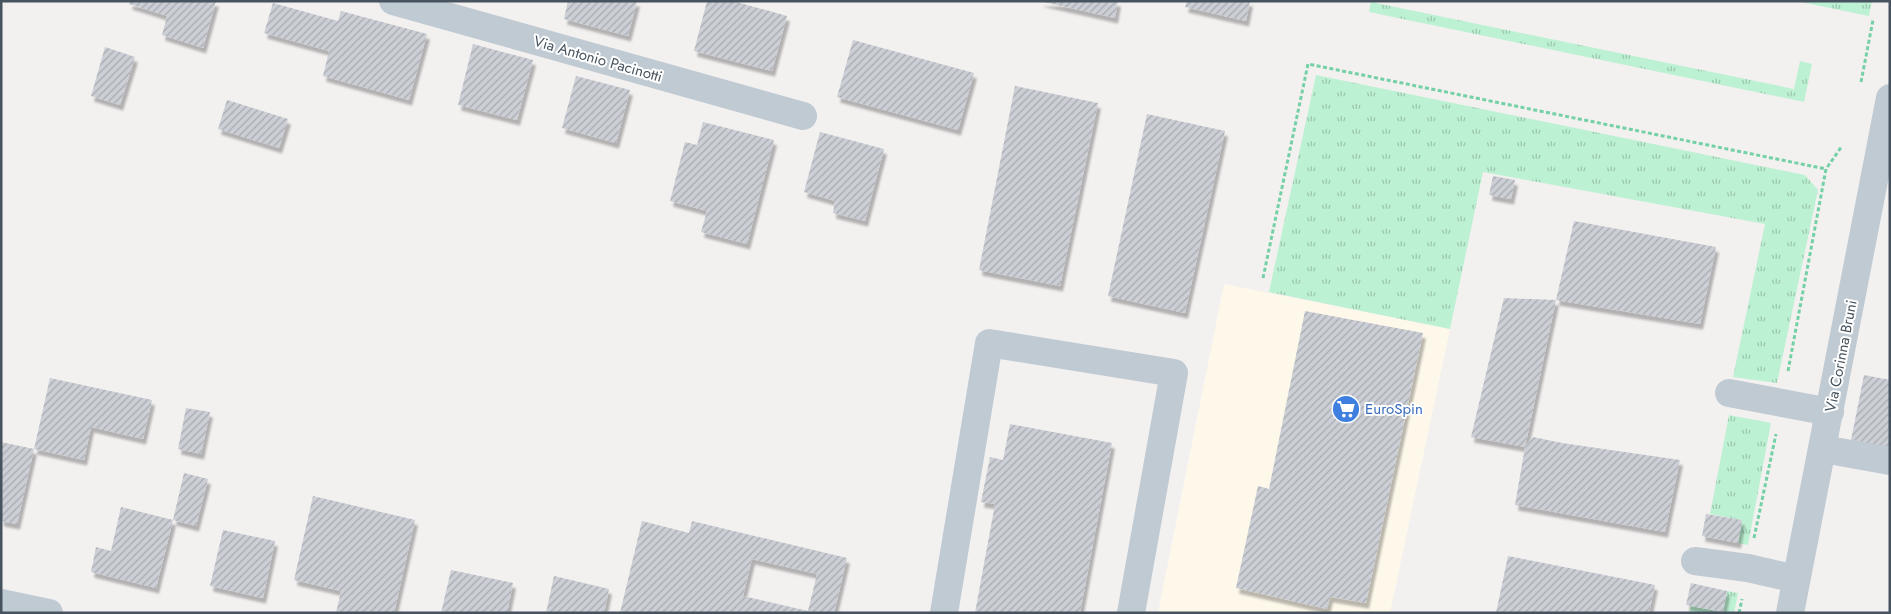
<svg xmlns="http://www.w3.org/2000/svg" width="1891" height="614" font-family="Jost,sans-serif">
  <style>
    .commercial { fill: #fdf8ea }
    .grass { fill: url(#grass-tufts) }
    .building { fill: url(#building-hatch); fill-rule: evenodd; filter: url(#shadow) }
    .lines { fill: none; stroke-linecap: round; stroke-linejoin: round }
    .path { stroke: #74d1a6; stroke-width: 3; stroke-dasharray: 4 2.5; stroke-linecap: butt }
    .minor { stroke: #c0cad2; stroke-width: 28 }
    .labels { text-anchor: middle; dominant-baseline: central; stroke-width: 4; stroke-linejoin: round; paint-order: stroke }
    .street-label { font-size: 15px; fill: #47535e; stroke: #fff }
    .shop-label { font-size: 15px; fill: #366cbe; stroke: #fff; text-anchor: start }
  </style>
  <defs>
    <pattern id="grass-tufts" width="24" height="20" patternUnits="userSpaceOnUse" patternTransform="scale(1.25)"><rect width="24" height="20" fill="#bdf1d3"/><path d="M3 7l-1-3M5 7V3M7 7l1-3M15 17l-1-3M17 17v-4M19 17l1-3" fill="none" stroke="#9bc6ae"/></pattern>
    <pattern id="building-hatch" width="6" height="6" patternUnits="userSpaceOnUse" patternTransform="scale(1.25)"><rect width="6" height="6" fill="#cccfd5"/><path d="M-1 1l2-2M0 6l6-6M5 7l2-2" fill="none" stroke="#a7abb0"/></pattern>
    <filter id="shadow"><feDropShadow dx="3" dy="5.5" stdDeviation="1" flood-color="#0004"/></filter>
  </defs>
  <rect width="100%" height="100%" fill="#f3f0f0"/>
  <polygon class="commercial" points="1224,284 1450,329 1390,613 1158,613"/>
  <g class="grass">
    <polygon points="1796,1 1872,1 1869,16"/>
    <polygon points="1371,2 1794,89 1800,61 1812,64 1804,102 1369,12"/>
    <polygon points="1316,75 1805,175 1818,190 1777,383 1733,377 1765,224 1483,172 1450,329 1269,292"/>
    <polygon points="1729,415 1771,423 1748,545 1738,543 1742,520 1710,514"/>
    <polygon points="1727,591 1738,593 1734,613 1689,613 1691,606 1723,612"/>
  </g>
  <g class="building">
    <polygon points="130,1 216,1 203,48 162,35 167,16 129,4"/>
    <polygon points="568,1 637,1 628,36 564,19"/>
    <polygon points="707,1 733,1 787,16 772,71 694,51"/>
    <polygon points="1039,1 1118,1 1115,18"/>
    <polygon points="1187,1 1250,1 1246,21 1185,7"/>
    <polygon points="273,3 338,21 341,11 427,34 409,100 323,76 329,51 264,33"/>
    <polygon points="853,40 974,73 958,130 837,97"/>
    <polygon points="473,44 533,60 517,120 458,105"/>
    <polygon points="105,47 135,57 120,105 91,96"/>
    <polygon points="576,76 630,90 616,143 562,128"/>
    <polygon points="1015,86 1098,103 1060,286 979,270"/>
    <polygon points="227,100 288,119 279,148 218,129"/>
    <polygon points="1147,114 1225,131 1185,313 1108,296"/>
    <polygon points="703,122 774,140 747,244 701,232 707,211 670,201 685,142 697,145"/>
    <polygon points="820,132 884,149 865,221 833,213 835,201 804,192"/>
    <polygon points="1493,176 1515,180 1511,199 1489,195"/>
    <polygon points="1574,221 1716,247 1700,324 1556,300"/>
    <polygon points="1504,298 1556,300 1525,447 1471,437"/>
    <polygon points="1305,311 1423,333 1366,603 1330,597 1327,609 1236,588 1258,486 1269,489"/>
    <polygon points="1864,375 1890,380 1890,447 1851,440"/>
    <polygon points="50,378 152,400 143,439 91,427 84,460 34,449"/>
    <polygon points="186,408 210,412 201,454 178,449"/>
    <polygon points="1010,424 1112,443 1080,613 975,613 995,504 981,502 990,457 1003,460"/>
    <polygon points="1533,437 1562,443 1680,460 1665,532 1515,505 1525,447"/>
    <polygon points="1,442 34,449 17,524 1,521"/>
    <polygon points="184,473 208,479 196,526 173,520"/>
    <polygon points="313,496 415,520 394,613 336,613 341,591 294,580"/>
    <polygon points="121,507 173,520 156,588 91,572 96,547 111,551"/>
    <polygon points="1706,514 1742,520 1738,543 1702,536"/>
    <path d="M642,521l47,12 3,-12 155,37 -13,55h-214zM752,559l65,15 -9,37 -65,-15z"/>
    <polygon points="223,530 275,541 263,598 210,586"/>
    <polygon points="1508,556 1655,585 1649,613 1496,613"/>
    <polygon points="451,570 513,583 507,613 441,613"/>
    <polygon points="554,576 609,589 604,613 546,613"/>
    <polygon points="1691,583 1727,591 1723,612 1686,605"/>
  </g>
  <g class="lines">
    <g class="path">
      <polyline points="1861,82 1873,20"/>
      <polyline points="1263,278 1308,64 1826,169"/>
      <polyline points="1788,371 1826,169 1842,146"/>
      <polyline points="1754,538 1776,434"/>
      <polyline points="1739,613 1742,599"/>
    </g>
    <g class="minor">
      <polyline points="393,1 803,116"/>
      <polyline points="1729,393 1830,412"/>
      <polyline points="1823,449 1890,461"/>
      <polyline points="1695,561 1748,568 1796,579"/>
      <polyline points="1,603 49,613"/>
      <polyline points="944,613 989,343 1174,373 1131,613"/>
      <polyline points="1790,613 1890,98"/>
    </g>
  </g>
  <defs>
    <symbol id="supermarket-disc" viewBox="-11 -11 22 22"><circle r="9.5" fill="#3f7fe0" stroke="#fff"/><path d="M-6-5.5h2.5l.6 2H6L4.5 2H-2.5L-4.4-4H-6ZM-1.5 3.2a1.3 1.3 0 1 0 .1 0ZM3 3.2a1.3 1.3 0 1 0 .1 0Z" fill="#fff"/></symbol>
  </defs>
  <g fill-rule="evenodd">
    <use href="#supermarket-disc" x="1330" y="393" width="32" height="32"/>
  </g>
  <g class="labels">
    <g class="street-label">
      <text transform="translate(598 59) rotate(16)">Via Antonio Pacinotti</text>
      <text transform="translate(1841 356) rotate(-79)">Via Corinna Bruni</text>
    </g>
    <g class="shop-label">
      <text x="1365" y="409">EuroSpin</text>
    </g>
  </g>
  <rect width="1891" height="614" fill="none" stroke="#47535e" stroke-width="5"/>
</svg>
